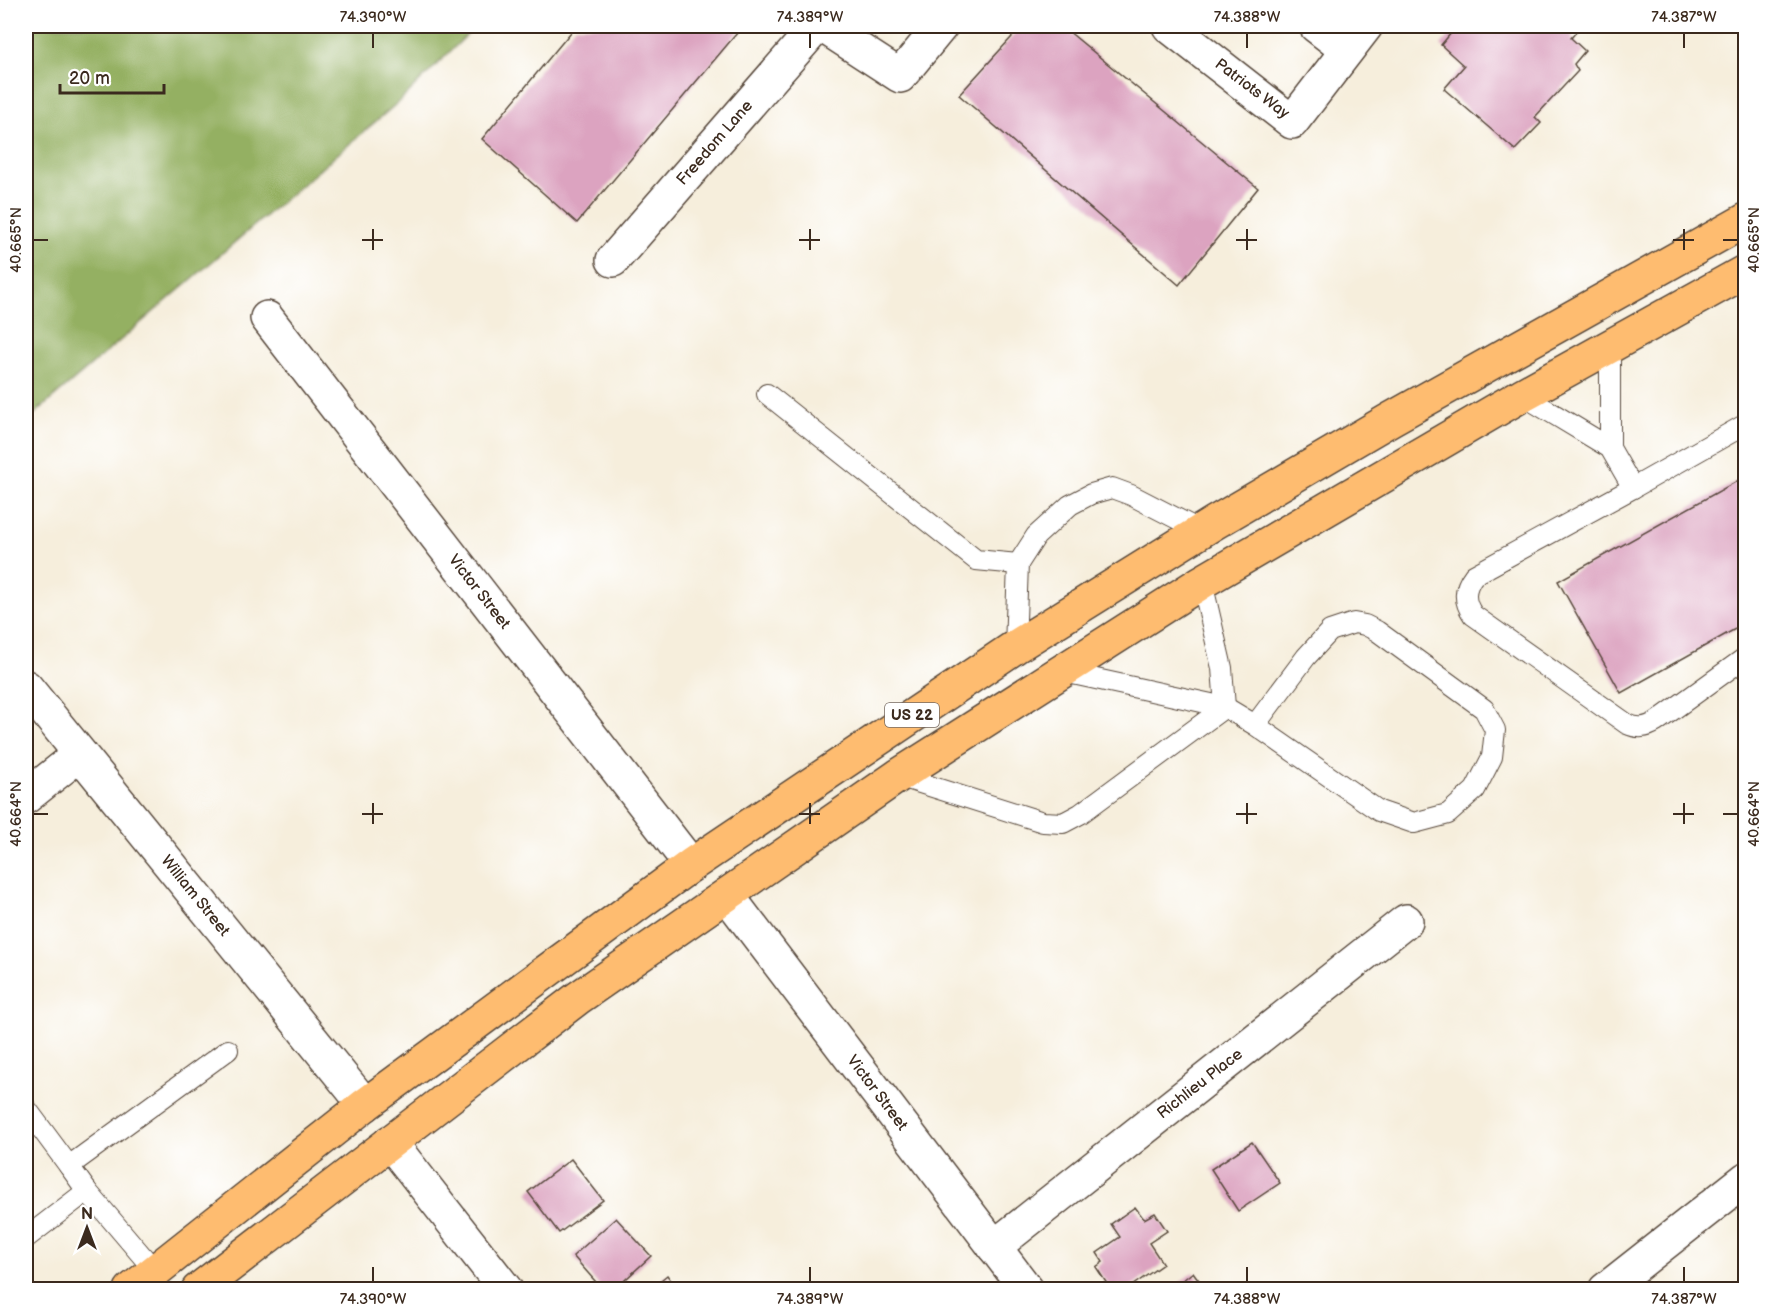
<svg xmlns="http://www.w3.org/2000/svg" width="1771" height="1315" font-family="'Balsamiq Sans',sans-serif">
  <style>
    .forest { fill: #94b062; stroke: #686d40; stroke-width: 1.5 }
    .building { fill: #dca3c0 }
    .lines { fill: none; stroke-linecap: round; stroke-linejoin: round }
    .service-casing { stroke: #57473a; stroke-width: 22 }
    .minor-casing { stroke: #57473a; stroke-width: 36 }
    .tertiary-casing { stroke: #57473a; stroke-width: 36 }
    .trunk-casing { stroke: #57473a; stroke-width: 36 }
    .service { stroke: #fff; stroke-width: 20 }
    .minor { stroke: #fff; stroke-width: 33 }
    .tertiary { stroke: #fff; stroke-width: 33 }
    .trunk { stroke: #febc70; stroke-width: 33 }
    .ticks { fill: none; stroke: #3b2a1e; stroke-width: 2 }
    .labels { text-anchor: middle; dominant-baseline: central; stroke-width: 4.5; stroke-linejoin: round; paint-order: stroke }
    .shield { fill: #fff; stroke: #766a62; stroke-width: 1.5 }
    .shield-label { font-size: 15px; font-weight: bold; fill: #3b2a1e }
    .street-label { font-size: 16px; fill: #3b2a1e; stroke: #fff }
    .neatline { fill: none; stroke: #3b2a1e; stroke-width: 2 }
    .ticks-label { font-size: 15px; text-anchor: middle; fill: #3b2a1e }
  </style>
  <rect width="100%" height="100%" fill="#fff"/>
  <filter id="ink" filterUnits="userSpaceOnUse"><feTurbulence type="fractalNoise" baseFrequency=".0167" numOctaves="2"/><feDisplacementMap in="SourceGraphic" scale="12" xChannelSelector="R" yChannelSelector="G"/><feConvolveMatrix kernelMatrix="1 2 1 2 8 2 1 2 1" color-interpolation-filters="sRGB"/></filter>
  <filter id="wash" filterUnits="userSpaceOnUse"><feTurbulence type="fractalNoise" baseFrequency=".008" numOctaves="4" result="noise"/><feDisplacementMap in="SourceGraphic" scale="24" xChannelSelector="R" yChannelSelector="G"/><feGaussianBlur stdDeviation="1.35" result="paint"/><feColorMatrix in="noise" values="0 0 0 0 0 0 0 0 0 0 0 0 0 0 0 0 0 1.4 0 .05"/><feComposite in="paint" operator="in"/></filter>
  <g filter="url(#wash)">
    <rect width="100%" height="100%" fill="#f6eedc"/>
    <polygon class="forest" points="26,26 476,26 402,99 26,421"/>
    <g id="blocks">
      <g class="building">
        <polygon points="576,26 743,26 577,223 482,139"/>
        <polygon points="1022,26 1062,26 1258,188 1179,285 959,95"/>
        <polygon points="1457,26 1581,26 1571,38 1585,51 1574,64 1578,71 1535,117 1541,123 1515,150 1444,89 1464,66 1441,45"/>
        <polygon points="1746,476 1746,623 1621,693 1558,581"/>
        <polygon points="1252,1142 1280,1183 1238,1211 1211,1169"/>
        <polygon points="571,1159 603,1200 559,1233 528,1192"/>
        <polygon points="1135,1207 1144,1219 1155,1213 1167,1231 1149,1243 1163,1264 1126,1290 1124,1290 1120,1285 1111,1290 1096,1267 1103,1262 1097,1253 1120,1237 1111,1224"/>
        <polygon points="616,1218 651,1256 614,1290 603,1290 573,1256"/>
        <polygon points="1193,1272 1206,1290 1171,1290"/>
        <polygon points="667,1275 678,1290 649,1290"/>
      </g>
    </g>
  </g>
  <g filter="url(#ink)">
    <use href="#blocks" fill-opacity="0" stroke="#57473a" stroke-width="1.5"/>
    <g class="lines">
      <defs>
        <g id="service">
          <polyline points="767,394 976,560 1018,564"/>
          <path d="M1522,395l88,53 23,40 -159,87c-10,13 -11,26 -1,40l154,109c11,5 19,4 29,-2l90,-65"/>
          <polyline points="1610,448 1610,345"/>
          <polyline points="1633,488 1746,424"/>
          <polyline points="1015,647 1018,564 1036,536 1070,505 1091,494 1112,488 1131,495 1201,531"/>
          <polyline points="1059,671 1225,707 1222,668 1202,582"/>
          <polyline points="898,776 1043,822 1063,823 1080,814 1225,707 1255,725 1379,811 1414,823 1448,814 1475,790 1492,757 1495,730 1484,709 1377,631 1365,625 1354,623 1330,631 1306,657 1255,725"/>
          <polyline points="26,1108 69,1166"/>
          <polyline points="26,1238 87,1191"/>
          <polyline points="155,1271 87,1191 69,1166 228,1050"/>
        </g>
        <g id="minor">
          <polyline points="823,26 900,76 941,26"/>
          <polyline points="1169,26 1292,122 1366,26"/>
          <polyline points="1316,26 1347,50"/>
          <polyline points="613,260 817,26"/>
          <polyline points="267,318 691,865"/>
          <polyline points="26,687 365,1105"/>
          <polyline points="26,797 80,754"/>
          <polyline points="727,895 1027,1290"/>
          <polyline points="390,1142 506,1290"/>
          <polyline points="994,1247 1406,921"/>
        </g>
        <polyline id="tertiary" points="1605,1290 1746,1179"/>
        <g id="trunk">
          <polyline points="131,1290 365,1105 691,865 1015,647 1214,523 1391,419 1746,220"/>
          <polyline points="198,1290 578,998 898,776 1202,582 1522,395 1746,271"/>
        </g>
      </defs>
      <use href="#service" class="service-casing"/>
      <use href="#minor" class="minor-casing"/>
      <use href="#tertiary" class="tertiary-casing"/>
      <use href="#trunk" class="trunk-casing"/>
      <use href="#service" class="service"/>
      <use href="#minor" class="minor"/>
      <use href="#tertiary" class="tertiary"/>
      <use href="#trunk" class="trunk"/>
    </g>
  </g>
  <path class="ticks" d="M373,33v15M810,33v15M1247,33v15M1684,33v15M373,229v21M810,229v21M1247,229v21M1684,229v21M33,240h15M362,240h21M799,240h21M1236,240h21M1673,240h21M1723,240h15M373,803v21M810,803v21M1247,803v21M1684,803v21M33,814h15M362,814h21M799,814h21M1236,814h21M1673,814h21M1723,814h15M373,1267v15M810,1267v15M1247,1267v15M1684,1267v15"/>
  <g class="labels">
    <rect class="shield" x="885" y="703" width="54" height="24" rx="4.5"/>
    <g class="shield-label">
      <text x="912" y="715">US 22</text>
    </g>
    <g class="street-label">
      <text transform="translate(1252 89) rotate(37)">Patriots Way</text>
      <text transform="translate(715 143) rotate(-49)">Freedom Lane</text>
      <text transform="translate(479 592) rotate(52)">Victor Street</text>
      <text transform="translate(195 896) rotate(51)">William Street</text>
      <text transform="translate(1200 1084) rotate(-38)">Richlieu Place</text>
      <text transform="translate(877 1093) rotate(53)">Victor Street</text>
    </g>
  </g>
  <rect width="1771" height="1315" fill="none" stroke="#fff" stroke-width="66"/>
  <g transform="translate(87 1228)" stroke="#ffffff" stroke-width="4.5" paint-order="stroke">
  <path d="M0-4.5L10 22L0 15L-10 22Z" fill="#3b2a1e"/>
  <text y="-9" font-size="16" font-weight="bold" text-anchor="middle" fill="#3b2a1e">N</text>
  </g>
  <path d="M60 84v9h104v-9" fill="none" stroke="#3b2a1e" stroke-width="3"/>
  <text x="69" y="84" font-size="18" fill="#3b2a1e" stroke="#ffffff" stroke-width="4.5" paint-order="stroke">20 m</text>
  <rect x="33" y="33" width="1705" height="1249" class="neatline"/>
  <g class="ticks-label">
    <text x="373" y="22">74.390°W</text>
    <text x="810" y="22">74.389°W</text>
    <text x="1247" y="22">74.388°W</text>
    <text x="1684" y="22">74.387°W</text>
    <text transform="translate(16 240) rotate(-90)" y="5">40.665°N</text>
    <text transform="translate(1754 240) rotate(-90)" y="5">40.665°N</text>
    <text transform="translate(16 814) rotate(-90)" y="5">40.664°N</text>
    <text transform="translate(1754 814) rotate(-90)" y="5">40.664°N</text>
    <text x="373" y="1304">74.390°W</text>
    <text x="810" y="1304">74.389°W</text>
    <text x="1247" y="1304">74.388°W</text>
    <text x="1684" y="1304">74.387°W</text>
  </g>
</svg>
